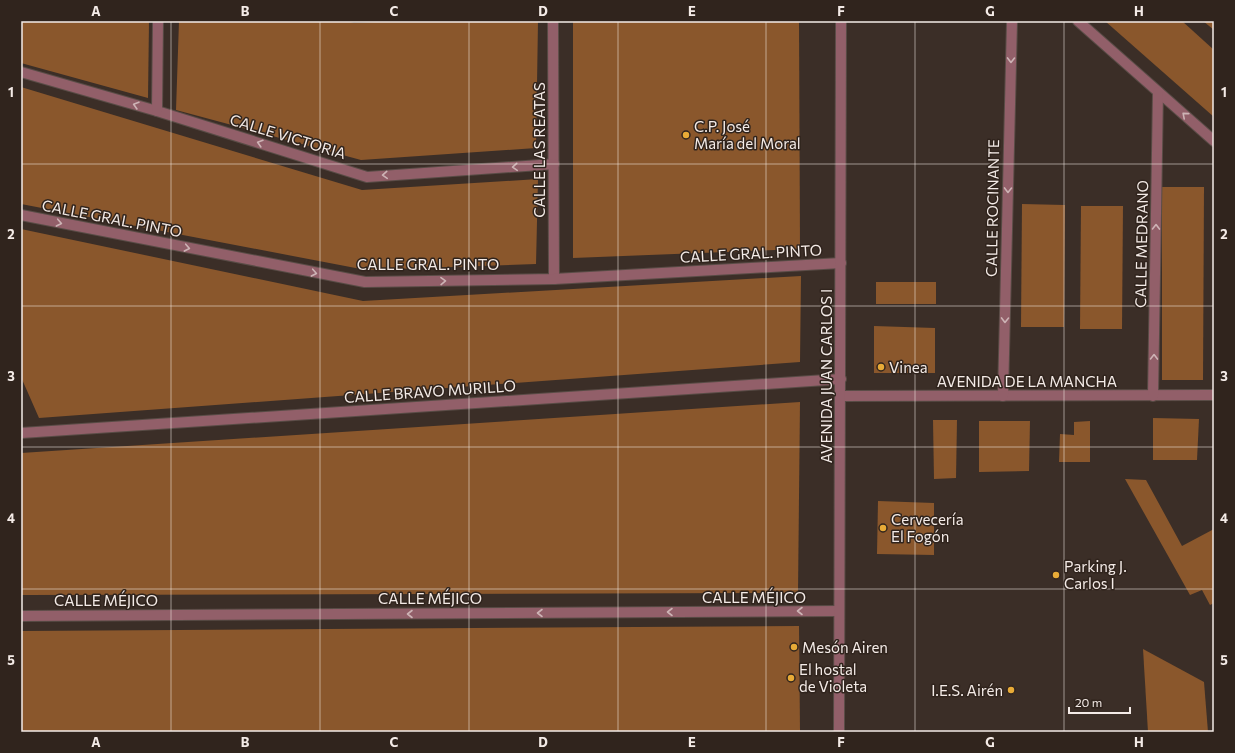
<svg xmlns="http://www.w3.org/2000/svg" width="1235" height="753" font-family="Commissioner,sans-serif">
  <style>
    .building { fill: #8a572c }
    .lines { fill: none; stroke-linecap: round; stroke-linejoin: round }
    .minor-casing { stroke: #594c46; stroke-width: 12 }
    .minor { stroke: #925f69; stroke-width: 10 }
    .oneway { stroke: #cdb3b5 }
    .grid { fill: none; stroke: #f4ebe7; stroke-width: 1; stroke-opacity: 0.55 }
    .poi-dot { fill: #e8ab37; stroke: #30241d; stroke-width: 1.5 }
    .labels { text-anchor: middle; dominant-baseline: central; stroke-width: 3; stroke-linejoin: round; paint-order: stroke }
    .poi-label { font-size: 15px; fill: #f4ebe7; stroke: #30241d; text-anchor: start }
    .street-label { font-size: 15px; fill: #f4ebe7; stroke: #30241d }
    .neatline { fill: none; stroke: #f4ebe7; stroke-width: 1.5 }
    .grid-label { font-size: 13px; text-anchor: middle; font-weight: bold; fill: #f4ebe7 }
  </style>
  <rect width="100%" height="100%" fill="#3b2e27"/>
  <g class="building">
    <polygon points="21,21 149,21 148,98 21,63"/>
    <polygon points="179,21 346,21 354,23 395,21 538,21 536,148 361,160 176,110"/>
    <polygon points="573,21 799,21 800,249 573,258"/>
    <polygon points="1105,21 1182,21 1214,50 1214,117"/>
    <polygon points="1203,21 1214,21 1214,30"/>
    <polygon points="21,87 362,190 538,179 536,264 366,270 21,204"/>
    <polygon points="1162,187 1204,187 1203,380 1162,380"/>
    <polygon points="1022,204 1065,205 1064,327 1021,327"/>
    <polygon points="1081,206 1123,206 1122,329 1080,329"/>
    <polygon points="21,229 363,301 801,276 800,362 39,418 21,377"/>
    <rect x="876" y="282" width="60" height="22"/>
    <polygon points="874,326 935,328 935,373 874,373"/>
    <polygon points="800,402 798,593 21,595 21,453"/>
    <polygon points="1153,418 1199,419 1197,460 1153,460"/>
    <polygon points="933,420 957,420 956,478 934,479"/>
    <polygon points="979,421 1030,421 1029,471 979,472"/>
    <polygon points="1090,421 1090,462 1059,462 1060,434 1074,435 1074,422"/>
    <polygon points="1125,479 1146,480 1182,546 1214,529 1214,603 1210,605 1202,590 1190,595"/>
    <polygon points="878,501 934,503 934,555 877,554"/>
    <polygon points="799,626 800,732 21,732 21,631"/>
    <polygon points="1143,649 1204,682 1208,732 1148,732"/>
  </g>
  <g class="lines">
    <defs>
      <g id="minor">
        <polyline points="553,21 554,279"/>
        <polyline points="1078,21 1214,141"/>
        <polyline points="21,72 157,111 367,177 554,164"/>
        <polyline points="157,111 158,21"/>
        <polyline points="21,215 365,282 554,279 841,263"/>
        <polyline points="841,396 1214,395"/>
        <polyline points="1003,396 1012,21"/>
        <polyline points="1153,396 1158,92"/>
        <polyline points="21,433 841,379"/>
        <polyline points="21,616 839,611"/>
        <polyline points="839,732 841,21"/>
      </g>
    </defs>
    <use href="#minor" class="minor-casing"/>
    <use href="#minor" class="minor"/>
  </g>
  <defs><path id="oneway-chevron" d="M-2-3.5L2.5 0L-2 3.5" fill="none" stroke-width="1.6" stroke-linecap="round" stroke-linejoin="round"/></defs>
  <g class="oneway">
    <use href="#oneway-chevron" transform="translate(1011 60) rotate(91)"/>
    <use href="#oneway-chevron" transform="translate(136 105) rotate(-164)"/>
    <use href="#oneway-chevron" transform="translate(1185 115) rotate(-139)"/>
    <use href="#oneway-chevron" transform="translate(260 143) rotate(-163)"/>
    <use href="#oneway-chevron" transform="translate(515 167) rotate(176)"/>
    <use href="#oneway-chevron" transform="translate(385 175) rotate(176)"/>
    <use href="#oneway-chevron" transform="translate(1008 190) rotate(91)"/>
    <use href="#oneway-chevron" transform="translate(59 223) rotate(11)"/>
    <use href="#oneway-chevron" transform="translate(1156 227) rotate(-89)"/>
    <use href="#oneway-chevron" transform="translate(187 248) rotate(11)"/>
    <use href="#oneway-chevron" transform="translate(314 273) rotate(11)"/>
    <use href="#oneway-chevron" transform="translate(443 281) rotate(-1)"/>
    <use href="#oneway-chevron" transform="translate(1005 320) rotate(91)"/>
    <use href="#oneway-chevron" transform="translate(1154 357) rotate(-89)"/>
    <use href="#oneway-chevron" transform="translate(800 611) rotate(180)"/>
    <use href="#oneway-chevron" transform="translate(670 612) rotate(180)"/>
    <use href="#oneway-chevron" transform="translate(540 613) rotate(180)"/>
    <use href="#oneway-chevron" transform="translate(410 614) rotate(180)"/>
  </g>
  <path class="grid" d="M171,21v711M320,21v711M469,21v711M618,21v711M766,21v711M915,21v711M1064,21v711M21,164h1193M21,306h1193M21,447h1193M21,589h1193"/>
  <g class="poi-dot">
    <circle cx="686" cy="135" r="4"/>
    <circle cx="881" cy="367" r="4"/>
    <circle cx="883" cy="528" r="4"/>
    <circle cx="1056" cy="575" r="4"/>
    <circle cx="794" cy="647" r="4"/>
    <circle cx="791" cy="678" r="4"/>
    <circle cx="1011" cy="690" r="4"/>
  </g>
  <g class="labels">
    <g class="poi-label">
      <text x="694" y="126">C.P. José<tspan x="694" dy="17">María del Moral</tspan></text>
      <text x="889" y="367">Vinea</text>
      <text x="891" y="519">Cervecería<tspan x="891" dy="17">El Fogón</tspan></text>
      <text x="1064" y="566">Parking J.<tspan x="1064" dy="17">Carlos I</tspan></text>
      <text x="802" y="647">Mesón Airen</text>
      <text x="799" y="669">El hostal<tspan x="799" dy="17">de Violeta</tspan></text>
      <text x="1003" y="690" text-anchor="end">I.E.S. Airén</text>
    </g>
    <g class="street-label">
      <text transform="translate(288 136) rotate(17)">CALLE VICTORIA</text>
      <text transform="translate(539 150) rotate(-90)">CALLE LAS REATAS</text>
      <text transform="translate(992 208) rotate(-89)">CALLE ROCINANTE</text>
      <text transform="translate(112 218) rotate(11)">CALLE GRAL. PINTO</text>
      <text transform="translate(1141 244) rotate(-89)">CALLE MEDRANO</text>
      <text transform="translate(751 253) rotate(-3)">CALLE GRAL. PINTO</text>
      <text x="428" y="264">CALLE GRAL. PINTO</text>
      <text transform="translate(826 376) rotate(-90)">AVENIDA JUAN CARLOS I</text>
      <text x="1027" y="381">AVENIDA DE LA MANCHA</text>
      <text transform="translate(430 391) rotate(-4)">CALLE BRAVO MURILLO</text>
      <text x="754" y="597">CALLE MÉJICO</text>
      <text x="430" y="598">CALLE MÉJICO</text>
      <text x="106" y="600">CALLE MÉJICO</text>
    </g>
  </g>
  <rect width="1235" height="753" fill="none" stroke="#30241d" stroke-width="44"/>
  <path d="M1069 707v6h61v-6" fill="none" stroke="#f4ebe7" stroke-width="2"/>
  <text x="1075" y="707" font-size="12" fill="#f4ebe7" stroke="#30241d" stroke-width="3" paint-order="stroke">20 m</text>
  <rect x="22" y="22" width="1191" height="709" class="neatline"/>
  <g class="grid-label">
    <text x="96" y="16">A</text>
    <text x="245" y="16">B</text>
    <text x="394" y="16">C</text>
    <text x="543" y="16">D</text>
    <text x="692" y="16">E</text>
    <text x="841" y="16">F</text>
    <text x="990" y="16">G</text>
    <text x="1139" y="16">H</text>
    <text x="11" y="97">1</text>
    <text x="1224" y="97">1</text>
    <text x="11" y="239">2</text>
    <text x="1224" y="239">2</text>
    <text x="11" y="381">3</text>
    <text x="1224" y="381">3</text>
    <text x="11" y="523">4</text>
    <text x="1224" y="523">4</text>
    <text x="11" y="665">5</text>
    <text x="1224" y="665">5</text>
    <text x="96" y="747">A</text>
    <text x="245" y="747">B</text>
    <text x="394" y="747">C</text>
    <text x="543" y="747">D</text>
    <text x="692" y="747">E</text>
    <text x="841" y="747">F</text>
    <text x="990" y="747">G</text>
    <text x="1139" y="747">H</text>
  </g>
</svg>
